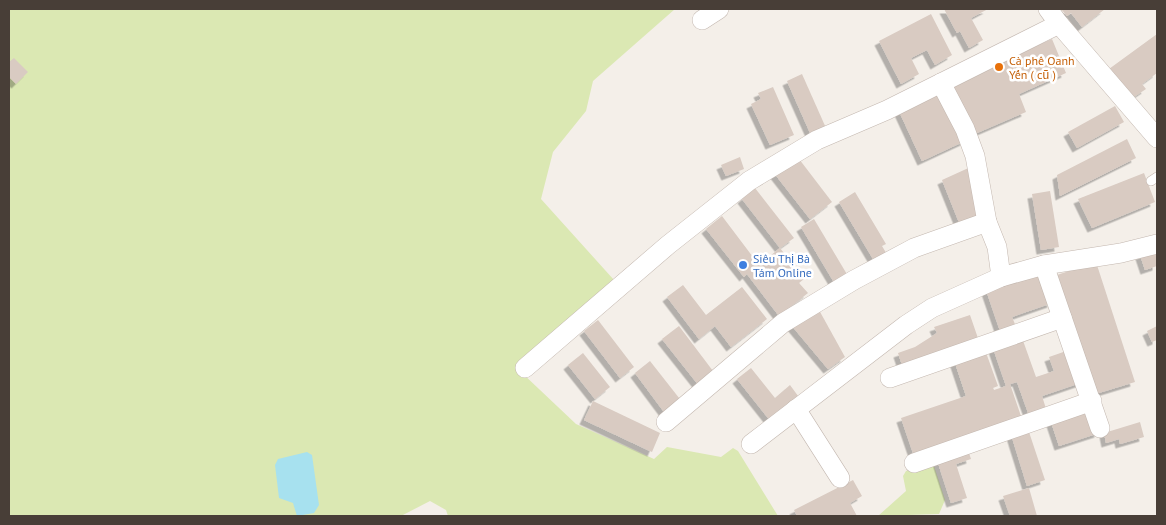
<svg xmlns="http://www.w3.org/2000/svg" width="1166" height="525" font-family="'PT Sans',sans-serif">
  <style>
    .green { fill: #dbe8b3 }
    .water { fill: #a7e1ef }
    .building { fill: #d9cbc2; filter: url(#shadow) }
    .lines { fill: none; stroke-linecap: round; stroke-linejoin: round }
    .lane-casing { stroke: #c3b7af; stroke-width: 10 }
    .street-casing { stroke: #c3b7af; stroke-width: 20 }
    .lane { stroke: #fff; stroke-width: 9 }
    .street { stroke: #fff; stroke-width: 19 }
    .food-dot { fill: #e8710a; stroke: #fff; stroke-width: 2 }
    .shop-dot { fill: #3f7fe0; stroke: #fff; stroke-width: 2 }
    .labels { text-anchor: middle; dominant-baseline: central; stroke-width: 5; stroke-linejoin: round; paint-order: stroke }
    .food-label { font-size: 12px; fill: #c56008; stroke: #fff; text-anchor: start }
    .shop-label { font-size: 12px; fill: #366cbe; stroke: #fff; text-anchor: start }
  </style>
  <defs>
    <filter id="shadow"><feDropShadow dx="-4.5" dy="4.5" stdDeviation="0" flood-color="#0004"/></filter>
  </defs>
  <rect width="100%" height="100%" fill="#f4efe9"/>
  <g class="green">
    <polygon points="9,9 675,9 593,81 586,111 553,152 541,199 614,280 521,372 576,424 654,459 667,447 721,457 733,448 738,451 778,516 448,516 446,510 430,501 401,516 9,516"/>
    <polygon points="930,462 933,463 945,500 939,514 878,516 906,491 903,476 906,471"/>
  </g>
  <polygon class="water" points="307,452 312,455 319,505 314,513 297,516 293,503 279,498 275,465 278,459"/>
  <g class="building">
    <polygon points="944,9 988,9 971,18 983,40 969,48 960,31 957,33"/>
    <polygon points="1061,9 1105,9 1082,27 1071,13 1067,16"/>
    <polygon points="931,14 952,55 935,65 927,50 911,58 919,74 901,84 879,41"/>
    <polygon points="1157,34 1157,73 1142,84 1146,89 1128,101 1109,69"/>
    <polygon points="1052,39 1066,73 1019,94 1026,112 970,136 948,84"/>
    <polygon points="14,58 28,72 16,84 9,77 9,62"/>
    <polygon points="802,74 826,128 811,135 787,81"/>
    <polygon points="773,87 794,135 770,145 751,104 761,99 758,93"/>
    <polygon points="941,89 965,141 922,161 898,109"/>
    <polygon points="1115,106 1124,122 1077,148 1068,132"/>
    <polygon points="1127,139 1136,158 1060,196 1057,175"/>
    <polygon points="796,155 832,202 810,219 774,173"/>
    <polygon points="740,157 744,169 726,176 721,165"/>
    <polygon points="975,165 984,215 960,225 942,180"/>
    <polygon points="1144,173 1155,202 1092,228 1078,199"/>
    <polygon points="755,188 794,238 780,248 742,199"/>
    <polygon points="1050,191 1059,247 1041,250 1032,194"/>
    <polygon points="855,192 886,244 882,246 888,256 876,264 839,202"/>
    <polygon points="722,216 759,265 780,248 804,279 799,283 808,293 779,316 747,274 744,277 706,229"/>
    <polygon points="814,219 848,276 835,284 801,227"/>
    <polygon points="1157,250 1157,266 1145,270 1140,255"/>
    <polygon points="1096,262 1135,382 1092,395 1054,276"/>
    <polygon points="1040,269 1052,303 1012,317 1017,329 1001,334 985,287"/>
    <polygon points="683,285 706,315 742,287 767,319 731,347 715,326 699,339 667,297"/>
    <polygon points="819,310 845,357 828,369 792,326"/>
    <polygon points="970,315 980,344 903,368 898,353 915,347 937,333 934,327"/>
    <polygon points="598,320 634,367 620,378 584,331"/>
    <polygon points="679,326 716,375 700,387 662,339"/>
    <polygon points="1157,326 1157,340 1152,342 1147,331"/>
    <polygon points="1021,335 1036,377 1054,371 1049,357 1072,349 1083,382 1042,396 1048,415 1031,421 1017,382 1010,384 1023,422 915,459 901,418 966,396 953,357 984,347 998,386 993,388 994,390 1006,386 992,345"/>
    <polygon points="583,353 610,387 595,399 568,365"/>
    <polygon points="650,361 683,403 667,416 635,373"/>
    <polygon points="751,368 775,398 790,385 801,400 772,423 737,379"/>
    <polygon points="593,401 660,433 652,452 584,420"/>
    <polygon points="1090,405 1099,433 1059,446 1050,419"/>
    <polygon points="1140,422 1144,437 1120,444 1119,439 1106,443 1104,433"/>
    <polygon points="1027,426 1045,480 1027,486 1010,431"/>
    <polygon points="967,447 971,459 956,464 967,498 951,503 936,457"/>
    <polygon points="853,480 862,496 850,503 857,516 797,516 794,510"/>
    <polygon points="1029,488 1037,516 1010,516 1003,496"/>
  </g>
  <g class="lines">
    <defs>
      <polyline id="lane" points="1151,181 1157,177"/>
      <g id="street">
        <polyline points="1048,9 1059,24 1157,138"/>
        <polyline points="702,20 719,9"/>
        <polyline points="941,83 965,129 975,156 987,222"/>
        <polyline points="1044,265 1100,428"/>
        <polyline points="525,368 668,245 749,181 817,140 887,110 1059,24"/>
        <polyline points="890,378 1062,318"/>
        <polyline points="796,409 840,478"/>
        <polyline points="666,422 783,323 854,280 914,248 987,222 997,247 1001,277"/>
        <polyline points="751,444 906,325 932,308 1001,277 1044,265 1121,253 1157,244"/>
        <polyline points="914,463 1092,401"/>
      </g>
    </defs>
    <use href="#lane" class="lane-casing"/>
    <use href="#street" class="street-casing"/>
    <use href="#lane" class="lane"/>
    <use href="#street" class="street"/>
  </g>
  <circle class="food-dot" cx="999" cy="67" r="5"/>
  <circle class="shop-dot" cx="743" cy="265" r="5"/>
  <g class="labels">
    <g class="food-label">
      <text x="1009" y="60">Cà phê Oanh<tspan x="1009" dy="14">Yến ( cũ )</tspan></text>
    </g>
    <g class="shop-label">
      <text x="753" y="258">Siêu Thị Bà<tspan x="753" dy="14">Tám Online</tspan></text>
    </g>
  </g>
  <rect width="1166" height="525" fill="none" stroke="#483e37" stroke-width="20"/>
</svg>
